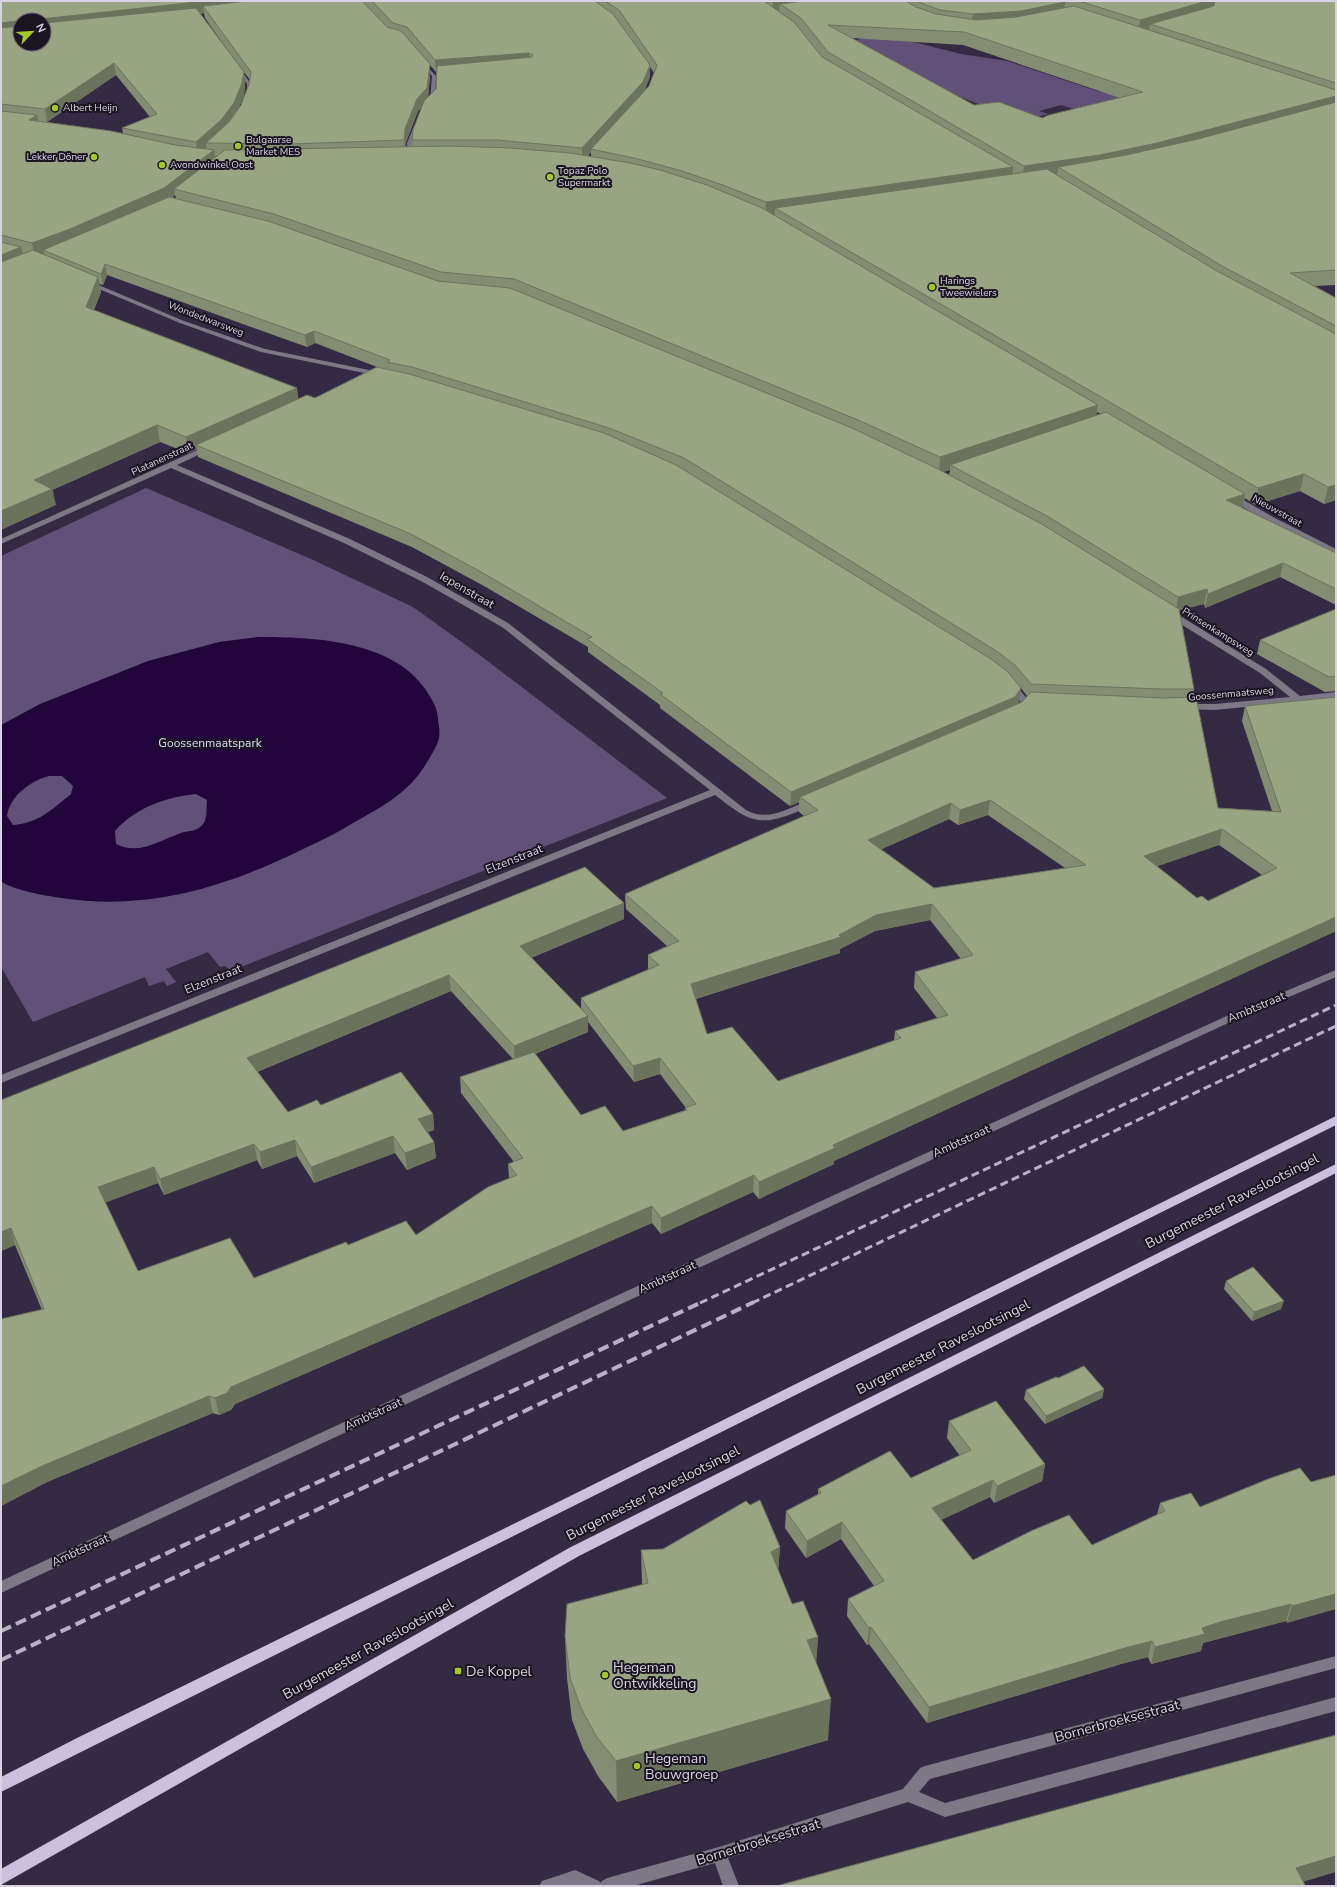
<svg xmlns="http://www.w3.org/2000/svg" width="1337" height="1887" font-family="'Nunito Sans',sans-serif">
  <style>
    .green { fill: #615178 }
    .water { fill: #22053b; fill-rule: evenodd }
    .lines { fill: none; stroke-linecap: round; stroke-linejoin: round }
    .minor { fill: #7d7886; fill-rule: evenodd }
    .major { fill: #cbc0dd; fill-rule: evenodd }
    .rail-far1 { stroke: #b8b1c4; stroke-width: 3; stroke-dasharray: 8 4.5; stroke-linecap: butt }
    .rail { stroke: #b8b1c4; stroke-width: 4; stroke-dasharray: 11 5.5; stroke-linecap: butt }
    .wall { fill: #848d71; fill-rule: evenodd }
    .shaded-wall { fill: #6b735c }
    .building { fill: #99a483; stroke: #6b735c; fill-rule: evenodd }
    .poi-dot { fill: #a5c824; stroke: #1a1521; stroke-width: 1.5 }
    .labels { text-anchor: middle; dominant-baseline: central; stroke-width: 4; stroke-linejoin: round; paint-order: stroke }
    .far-poi-label { font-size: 10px; fill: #d8d2e3; stroke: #1a1521; text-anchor: start }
    .far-street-label { font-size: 10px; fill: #d8d2e3; stroke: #1a1521 }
    .street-label { font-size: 12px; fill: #d8d2e3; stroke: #1a1521 }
    .park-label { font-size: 12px; fill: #e2d4f8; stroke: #1a1521 }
    .near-street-label { font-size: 14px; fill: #d8d2e3; stroke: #1a1521 }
    .near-poi-label { font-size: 14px; fill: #d8d2e3; stroke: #1a1521; text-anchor: start }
  </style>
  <rect width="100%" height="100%" fill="#352a44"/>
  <g class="green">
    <polygon points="878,33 961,54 1007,61 1097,91 1146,102 1096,116 1061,105 1039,111 1048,114 1022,121 856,56 853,41"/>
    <polygon points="146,488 311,559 413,607 481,656 667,798 231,971 225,966 220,967 208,952 166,969 176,982 167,986 164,981 149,986 145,977 33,1022 1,967 1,556"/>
  </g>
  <path class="water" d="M258,637c55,0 134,3 168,53 6,10 12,18 12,30 1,6 2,12 1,18 -1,8 -18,35 -24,41 -20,23 -46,34 -72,50 -14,8 -28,14 -42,21 -77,38 -154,61 -240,48 -20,-3 -42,-7 -60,-16v-157l39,-21 108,-43 71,-19zM49,776h13l11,10 -2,8c-20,16 -32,29 -58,31l-6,-9c3,-20 23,-35 42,-40zM196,794l11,6c-1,7 1,18 -4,24 -5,8 -14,6 -22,9 -21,7 -42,23 -65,11l-1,-13c20,-23 51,-34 81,-37z"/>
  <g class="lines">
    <g class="minor">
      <polygon points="422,61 436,76 435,102 429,106 426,104 430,101 432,76 420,62"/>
      <polygon points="234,66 238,66 251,84 252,98 247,97 247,84"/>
      <polygon points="417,124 420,126 413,143 411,157 406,158 407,143 414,126"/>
      <polygon points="89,281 184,321 265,349 379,372 382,374 379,376 261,352 180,323 87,284 86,283"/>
      <path d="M206,446l7,2 -36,17 173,74 77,38 81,46 238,187c20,12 43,-1 62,-10h6l2,2c-5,6 -15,8 -22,11 -38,16 -50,4 -79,-18l-714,288v-8l709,-285 -208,-163 -81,-46 -77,-38 -173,-75 -170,76v-5z"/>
      <polygon points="1229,495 1235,495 1273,517 1336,549 1336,554 1267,521 1229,499"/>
      <polygon points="1166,611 1172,611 1266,669 1300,696 1336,692 1336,698 1215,710 1182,709 1181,707 1185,704 1215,704 1290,697 1260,673 1166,615"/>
      <polygon points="1011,682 1014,683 1028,700 1040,701 1041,703 1040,705 1022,704 1007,685"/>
      <polygon points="1336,970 1336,977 1237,1019 840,1202 1,1593 1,1581 832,1196 1229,1015"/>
      <polygon points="1336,1656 1336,1668 930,1779 919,1792 945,1803 1336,1697 1336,1711 945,1817 908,1802 728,1858 739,1886 723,1886 715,1863 633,1886 539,1886 542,1881 575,1870 599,1881 600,1883 602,1881 607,1878 719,1847 903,1789 920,1768 925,1766"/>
    </g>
    <g class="major">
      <polygon points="1336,1116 1336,1125 1,1792 1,1777 79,1737 544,1509"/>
      <polygon points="1336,1164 1336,1173 579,1556 1,1885 1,1869 569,1548"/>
    </g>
    <g class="rail-far1">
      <polyline points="700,1303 1336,1005"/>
      <polyline points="752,1303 1336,1026"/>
    </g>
    <g class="rail">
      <polyline points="1,1631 702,1302"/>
      <polyline points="1,1660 754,1302"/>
    </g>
  </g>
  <g class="wall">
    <path d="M1,1h1335v284l-21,1 21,12v202l-12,4 -24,-13 -45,14 -10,-7 -3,10 94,45v52l-56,-28 -75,31 -1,-4 -25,6 15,79 -1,8 25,111 54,3 -30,-90 3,-15 91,225 -502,230v3l-75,35 -6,-7 -92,42 -9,-11 -417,181 -4,6 -12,5 -6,-2 -166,69 -46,24v-187l41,-9 -27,-65 -14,6v-151l623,-197v16l-93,39 50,51v-11l67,-28v-15l19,-9 -41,-37 -1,-15 179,-78 -5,-4v-10l-9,4 -130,-98v-3l-72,-53v-5l-104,-61 -72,-39 -214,-90 -1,-8 -9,4 -28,-11 -108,48 4,15 -55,-250zM204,13l1,5 28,40 -33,-44zM852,38l111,7 157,53 -78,20 -68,-13zM430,65l6,7v17l-8,8 2,-21zM650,67l4,6 -5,13 -5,5 6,-14zM244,72l6,8 -1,4 -8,21 -3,4 6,-13 1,-12zM116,75l34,42 -28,11 1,5 -76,-11zM422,107l-10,33v7h-7l1,-5 12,-31zM591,152v4h-3l2,-3zM175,195l1,3 -4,-1zM107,275l200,72 8,-4 62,24 -62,31 -17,1 -204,-89 7,-18 -2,-8 4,1zM1097,412l4,2 -5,2zM950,470l-1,5 -6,-3zM1021,688l6,8 -5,6 -5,3 2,-3zM988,815l77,53 -131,20 -53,-39 68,-30 9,6zM1219,845l43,30 -54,26 -11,-3 -40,-32zM930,920l31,39 -46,13 -1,16 23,30 -42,13 -1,10 -116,40 -71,-47 -11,-35 144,-46v-4l35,-18zM451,991l62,68 -53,18 1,16 53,69 -6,2 1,14 -93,57 -68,10 -94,33 -116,-7 -33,-69 53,-19 6,12 93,-35 5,9 35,-13 17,27 81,-30 12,17 29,-12 -2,-16 -6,-10 6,-2 -1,-16 -112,-9 -33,7 -31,-40zM588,1022l46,60 26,-8 26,34 -1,2 -62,21 -42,-16 -46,-61 53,-22z"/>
    <polygon points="1336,609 1336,691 1325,692 1257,654 1260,640"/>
    <polygon points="1226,1281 1281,1309 1252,1321 1224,1289"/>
    <polygon points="1058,1378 1104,1389 1102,1398 1045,1424 1024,1399 1026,1390"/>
    <polygon points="949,1421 1045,1464 1042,1481 994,1503 990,1497 941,1520 973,1560 1092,1545 1157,1515 1160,1503 1200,1507 1311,1482 1336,1475 1287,1623 1286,1621 1203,1643 1201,1651 1151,1664 1148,1657 1121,1664 927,1723 869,1644 867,1645 847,1616 848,1599 874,1586 841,1539 806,1558 785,1528 786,1511 818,1494 818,1489 911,1478 960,1456 947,1438"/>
    <polygon points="780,1547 778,1570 792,1604 818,1637 816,1663 828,1740 617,1802 598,1776 583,1749 572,1720 567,1678 565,1636 642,1584 641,1550"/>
  </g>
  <g class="shaded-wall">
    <polygon points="206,1 315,1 203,6 204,13 44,31 44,20 41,20 41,19"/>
    <polygon points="773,1 854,1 780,4 779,11 772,11"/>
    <polygon points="1207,1 1215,1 1214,5 1206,10 1150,24 1149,29 1138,32 1140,20"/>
    <polygon points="1065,2 1064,14 971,26 973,14"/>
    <polygon points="18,21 20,34 1,35 1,23"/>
    <polygon points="529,53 530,66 436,72 435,60"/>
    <polygon points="114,63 116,75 47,122 45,109"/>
    <polygon points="430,64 430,76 428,101 418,111 406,142 405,154 404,140 405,129"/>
    <polygon points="650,65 650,77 643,95 591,149 591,152 582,161 582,148"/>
    <polygon points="244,72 245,84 244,96 235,116 206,143 207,147 198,155 196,142"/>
    <polygon points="1336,96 1336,108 1155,157 1058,167 1057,174 1022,179 1024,166"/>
    <polygon points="37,115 40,128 29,120"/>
    <polygon points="214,150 216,163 174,189 175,195 166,202 43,250 44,254 35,257 32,243"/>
    <polygon points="1013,167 1012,181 775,208 775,215 765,216 766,202"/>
    <polygon points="21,247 24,261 1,270 1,255"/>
    <polygon points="105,264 107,275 103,285 101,274"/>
    <polygon points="98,277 101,292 89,322 86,307"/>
    <polygon points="314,331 315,343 307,347 305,335"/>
    <polygon points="297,388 299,403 196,445 197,449 188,453 186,437"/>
    <polygon points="1098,405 1095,421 950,465 950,470 939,473 940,457"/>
    <polygon points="157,425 160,442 52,490 56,505 1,530 1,511 34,480"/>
    <polygon points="1304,474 1300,491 1255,505 1258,488"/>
    <polygon points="1336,485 1336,500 1324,504 1328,487"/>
    <polygon points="1245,494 1243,508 1226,500"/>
    <polygon points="1283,563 1280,577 1205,608 1208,594"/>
    <polygon points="1207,589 1204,604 1176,611 1178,597"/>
    <polygon points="1021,688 1019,702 1013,711 800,797 799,802 790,806 791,792"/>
    <polygon points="990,800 988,815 958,825 960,810"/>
    <polygon points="951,803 949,819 867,856 868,840"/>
    <polygon points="1222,829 1219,845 1141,872 1144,856"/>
    <polygon points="624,903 624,919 520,962 520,946"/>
    <polygon points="932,904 930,920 875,931 840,949 840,953 691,1000 691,984 839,935 876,915"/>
    <polygon points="1336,917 1336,931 834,1161 834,1164 759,1199 759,1182 833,1145"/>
    <polygon points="449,975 451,991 250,1075 247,1058"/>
    <polygon points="588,1016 588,1032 515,1062 514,1046"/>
    <polygon points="660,1058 660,1074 634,1082 633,1066"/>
    <polygon points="433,1114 434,1130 420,1135 418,1119"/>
    <polygon points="393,1136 395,1153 314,1183 311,1167"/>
    <polygon points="295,1140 297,1156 262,1169 260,1152"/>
    <polygon points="434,1142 436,1158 407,1170 405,1153"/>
    <polygon points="254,1144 257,1160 164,1195 160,1179"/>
    <polygon points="154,1167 158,1183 102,1204 98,1187"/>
    <polygon points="754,1175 753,1192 661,1234 661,1218"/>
    <polygon points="652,1206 652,1223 235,1404 231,1410 219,1415 215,1398 231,1387"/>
    <polygon points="11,1228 15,1245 1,1251 1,1232"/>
    <polygon points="1284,1301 1281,1309 1252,1321 1254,1312"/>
    <polygon points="1104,1389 1102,1398 1045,1424 1046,1416"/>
    <polygon points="209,1396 213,1413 47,1482 1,1506 1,1486 42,1466"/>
    <polygon points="1045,1464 1042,1481 994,1503 997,1486"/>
    <polygon points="993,1480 990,1497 930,1525 932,1508"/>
    <polygon points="842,1522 841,1539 806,1558 807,1541"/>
    <polygon points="780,1547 777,1588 771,1552"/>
    <polygon points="1336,1594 1336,1609 1287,1623 1292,1606"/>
    <polygon points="1291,1604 1286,1621 1203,1643 1201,1651 1151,1664 1155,1647 1202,1628 1220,1622"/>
    <polygon points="871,1627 869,1644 867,1645 869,1628"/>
    <polygon points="818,1637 815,1679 807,1640"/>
    <polygon points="1152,1641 1148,1657 1121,1664 927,1723 929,1707 1125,1648"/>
    <polygon points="831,1699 828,1740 617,1802 616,1761"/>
    <polygon points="1336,1856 1336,1872 1289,1886 1296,1868"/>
  </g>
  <g class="building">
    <polygon points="1,1 206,1 41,19 41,20 20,20 20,44 44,44 44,23 196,8 244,72 242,83 234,103 221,120 196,142 122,128 157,114 114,63 45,109 1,104 1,28 19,26 18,21 1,23"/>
    <polygon points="247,1 362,1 387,27 401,31 430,64 427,88 417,99 405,129 404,140 291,144 206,143 229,122 241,105 249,84 251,72 203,6"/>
    <polygon points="372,1 595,1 613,14 650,65 643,82 582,148 497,140 412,140 413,130 424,101 436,89 437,66 532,57 533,55 529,53 435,60 407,27 393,23"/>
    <polygon points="605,1 764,1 794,22 822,57 1013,167 766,202 723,185 679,170 634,158 591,149 649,86 657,65 619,10"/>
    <path d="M803,1h103l10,6 20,7 40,6 40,-3 58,-11 262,84v6l-179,47 -57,12 -76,11 -196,-114 -27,-34 -21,-14zM828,25l136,7 179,60 -94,23 -7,3 -43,-16 -25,3z"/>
    <polygon points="918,1 1062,1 1065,2 1021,11 973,14 940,10 921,3"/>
    <polygon points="1079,1 1207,1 1140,20"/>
    <polygon points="1215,1 1336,1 1336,83 1150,24 1214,6"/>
    <polygon points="1336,102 1336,270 1290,273 1336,298 1336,326 1222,266 1058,167 1126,155 1198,139"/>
    <polygon points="1,111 37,115 29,120 111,131 175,145 214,150 164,188 70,229 32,243 1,235"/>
    <polygon points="449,146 510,148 570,153 630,163 660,170 707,185 762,208 1098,405 940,457 858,420 514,279 441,272 274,214 174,189 225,150"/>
    <polygon points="1047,169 1217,271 1336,334 1336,485 1328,487 1304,474 1258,488 775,208"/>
    <polygon points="169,197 268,221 438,281 510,288 852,428 936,468 1040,523 1179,609 1194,689 1162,689 1031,684 1016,666 998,652 684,458 609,428 412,367 387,362 390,360 314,331 305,335 105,264 101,274 43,250"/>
    <polygon points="1,242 21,247 1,255"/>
    <polygon points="33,250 98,277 86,307 297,388 186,437 157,425 34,480 52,489 1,511 1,262"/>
    <polygon points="377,367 409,374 604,433 676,465 991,659 1008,672 1021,688 1015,697 791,792 660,694 663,693 587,639 592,637 483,573 411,534 196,445 307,395 315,398"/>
    <polygon points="1106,412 1245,494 1226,500 1336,553 1336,589 1283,563 1208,594 1207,589 1178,597 1047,516 950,465"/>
    <polygon points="1336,609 1336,676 1329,677 1260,640"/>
    <path d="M1031,692l132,6 33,-1 22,111 63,4 -36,-106 91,-9v220l-503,228 2,3 -76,34 -5,-7 -93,43 -9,-12 -421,181 -4,6 -12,5 -6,-2 -167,70 -41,20v-167l43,-10 -33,-81 -10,4v-132l584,-233 39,36 -104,43 68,70 -74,30 -65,-71 -202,83 41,54 29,-12 4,5 80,-33 32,42 -15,5 16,23 -29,11 -12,-17 -82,31 -16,-27 -35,12 -6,-8 -94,35 -6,-12 -56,20 40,84 92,-33 24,40 92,-36 2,3 58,-24 10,14 72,-48 29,-12 -9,-11 15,-6 -63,-81 74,-25 47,63 24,-9 18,25 64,-21 -2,-2 11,-4 -36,-46 -27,8 -52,-68 78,-33 -11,-10 31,-14 -54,-47 193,-84 -18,-13 222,-95zM990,800l96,65 -152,23 -66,-48 83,-37 9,7zM1222,829l55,39 -69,33 -6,-5 -5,2 -53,-42zM932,904l41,51 -58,17 33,43 -53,16 6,7 -123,43 -46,-54 -25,7 -16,-50 150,-47 -2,-2 37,-20z"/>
    <polygon points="1253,1267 1284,1301 1254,1312 1226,1281"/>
    <polygon points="1084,1366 1104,1389 1046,1416 1026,1390 1056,1377 1058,1378"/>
    <polygon points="996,1401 1045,1464 997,1486 993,1480 932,1508 973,1560 1031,1531 1069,1515 1092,1545 1165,1511 1160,1503 1191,1493 1200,1507 1268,1479 1300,1468 1311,1482 1336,1475 1336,1594 1292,1606 1291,1604 1220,1622 1202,1628 1205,1634 1155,1647 1152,1641 1125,1648 929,1707 871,1627 869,1628 848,1599 884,1581 842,1522 807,1541 786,1511 821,1493 818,1489 890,1451 911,1478 971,1450 949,1421"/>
    <polygon points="760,1500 780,1547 771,1552 792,1604 803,1601 818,1637 807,1640 831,1699 616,1761 596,1736 581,1708 570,1678 565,1636 567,1604 648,1583 641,1550 663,1549 746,1501 750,1505"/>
    <polygon points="1336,1735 1336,1856 1296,1868 1305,1885 1301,1886 781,1886 780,1885 1148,1785"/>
  </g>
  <g class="poi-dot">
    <circle cx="55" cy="108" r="4"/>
    <circle cx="238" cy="146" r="4"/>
    <circle cx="94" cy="157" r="4"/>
    <circle cx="162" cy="165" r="4"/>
    <circle cx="550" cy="177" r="4"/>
    <circle cx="932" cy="287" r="4"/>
    <rect x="454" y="1667" width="8" height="8" rx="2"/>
    <circle cx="605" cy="1675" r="4"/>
    <circle cx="637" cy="1766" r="4"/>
  </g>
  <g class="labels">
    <g class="far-poi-label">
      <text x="63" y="108">Albert Heijn</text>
      <text x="246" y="140">Bulgaarse<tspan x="246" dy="12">Market MES</tspan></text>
      <text x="86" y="157" text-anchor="end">Lekker Döner</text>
      <text x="170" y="165">Avondwinkel Oost</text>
      <text x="558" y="171">Topaz Polo<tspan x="558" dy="12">Supermarkt</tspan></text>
      <text x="940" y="281">Harings<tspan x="940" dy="12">Tweewielers</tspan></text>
    </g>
    <g class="far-street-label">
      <text transform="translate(206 319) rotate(21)">Wondedwarsweg</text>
      <text transform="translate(162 459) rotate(-25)">Platanenstraat</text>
      <text transform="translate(1277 511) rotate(29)">Nieuwstraat</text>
      <text transform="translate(1218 632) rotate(32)">Prinsenkampsweg</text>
      <text transform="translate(1231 694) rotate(-5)">Goossenmaatsweg</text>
    </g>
    <g class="street-label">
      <text transform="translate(467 590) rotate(30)">Iepenstraat</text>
      <text transform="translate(514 859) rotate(-22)">Elzenstraat</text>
      <text transform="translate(213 979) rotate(-22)">Elzenstraat</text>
      <text transform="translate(1256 1007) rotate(-23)">Ambtstraat</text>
      <text transform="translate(961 1141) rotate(-25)">Ambtstraat</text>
      <text transform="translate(667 1277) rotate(-25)">Ambtstraat</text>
      <text transform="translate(373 1414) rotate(-25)">Ambtstraat</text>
      <text transform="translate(80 1550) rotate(-25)">Ambtstraat</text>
    </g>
    <g class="park-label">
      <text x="210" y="743">Goossenmaatspark</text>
    </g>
    <g class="near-street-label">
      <text transform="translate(1232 1201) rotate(-27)">Burgemeester Raveslootsingel</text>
      <text transform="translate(943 1347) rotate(-27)">Burgemeester Raveslootsingel</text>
      <text transform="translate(653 1493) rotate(-27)">Burgemeester Raveslootsingel</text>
      <text transform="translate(368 1649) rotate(-29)">Burgemeester Raveslootsingel</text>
      <text transform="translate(1117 1721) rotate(-15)">Bornerbroeksestraat</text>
      <text transform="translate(758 1842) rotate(-17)">Bornerbroeksestraat</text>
    </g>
    <g class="near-poi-label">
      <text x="613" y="1667">Hegeman<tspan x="613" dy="16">Ontwikkeling</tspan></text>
      <text x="466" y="1671">De Koppel</text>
      <text x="645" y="1758">Hegeman<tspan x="645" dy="16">Bouwgroep</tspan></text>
    </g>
  </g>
  <rect width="1337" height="1887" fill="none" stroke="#d8d2e3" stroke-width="4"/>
  <g transform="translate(32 32) rotate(65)"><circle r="19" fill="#1a1521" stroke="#66616f"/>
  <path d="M0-3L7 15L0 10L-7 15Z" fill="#a5c824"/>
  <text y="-6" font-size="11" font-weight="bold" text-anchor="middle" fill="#d8d2e3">N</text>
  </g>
</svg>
